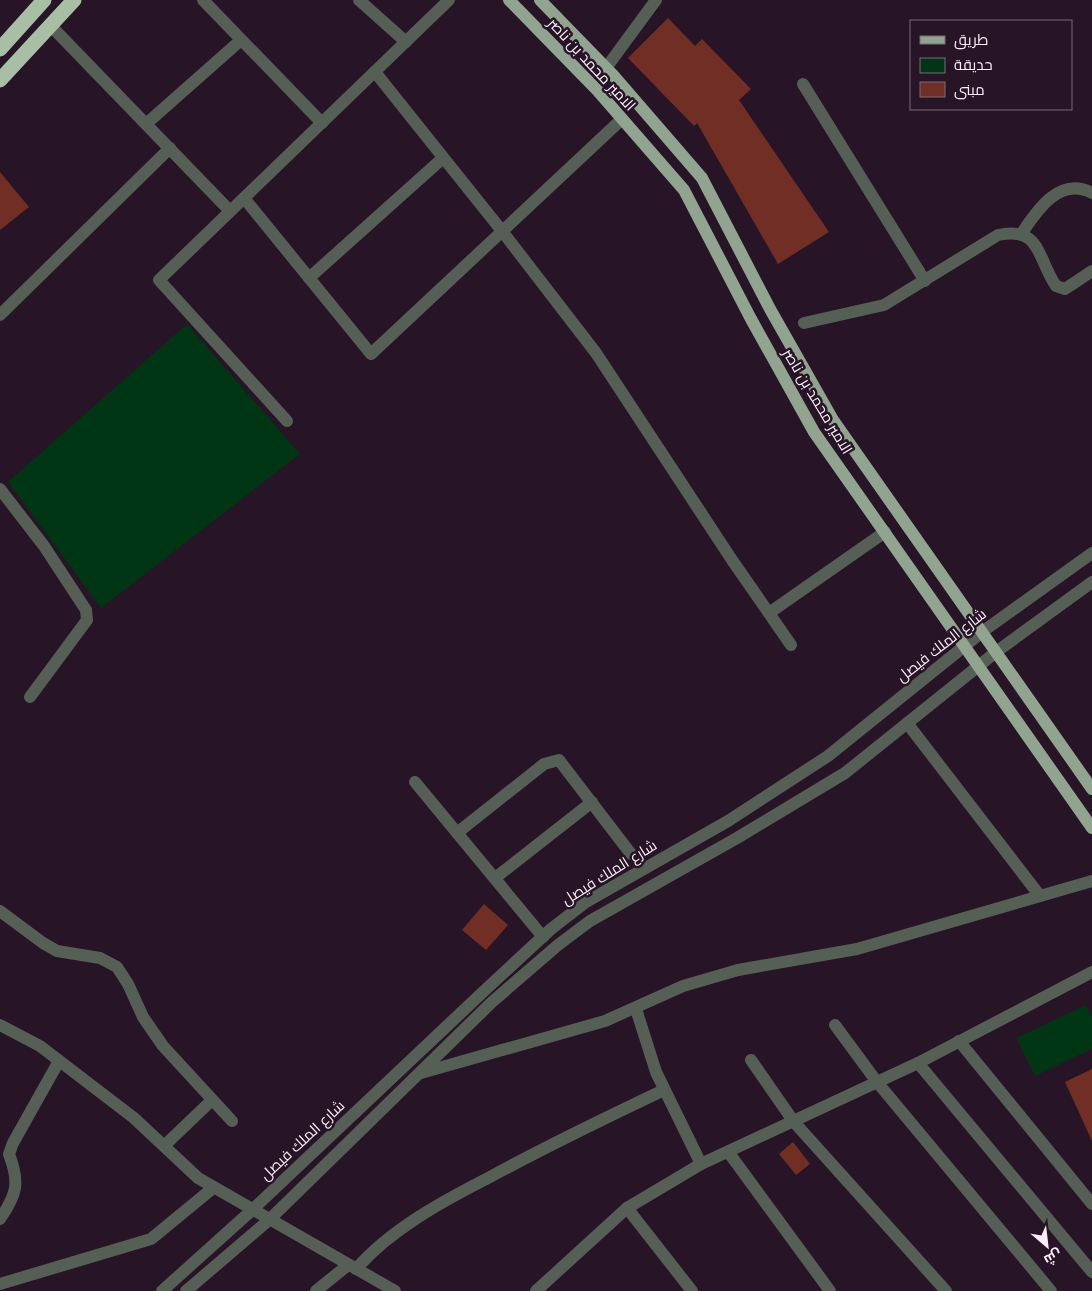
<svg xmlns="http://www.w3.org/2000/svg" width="1092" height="1291" font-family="Montserrat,Cairo,sans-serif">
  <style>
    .green { fill: #003614 }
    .building { fill: #712e25 }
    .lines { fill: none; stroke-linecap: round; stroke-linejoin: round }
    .minor { stroke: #565f55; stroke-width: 12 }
    .major { stroke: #91a48f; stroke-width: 12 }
    .highway { stroke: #a8bfa5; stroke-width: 15 }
    .labels { text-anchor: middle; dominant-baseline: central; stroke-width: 5; stroke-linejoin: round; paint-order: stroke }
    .street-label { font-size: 15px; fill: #fbedf9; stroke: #271426 }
  </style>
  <rect width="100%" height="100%" fill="#271426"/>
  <g class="green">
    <polygon points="187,324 300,454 101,608 8,482"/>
    <polygon points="1086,1005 1092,1017 1092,1049 1035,1076 1016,1038"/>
  </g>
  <g class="building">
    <polygon points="668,18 695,46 702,39 751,89 739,100 829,232 778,264 697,123 694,126 628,58"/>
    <polygon points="0,172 29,207 0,230"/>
    <polygon points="484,904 508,925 486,950 462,930"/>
    <polygon points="1092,1069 1092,1141 1065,1082"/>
    <polygon points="793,1142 810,1164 796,1175 779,1154"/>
  </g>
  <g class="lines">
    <g class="minor">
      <polyline points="203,0 322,123"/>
      <polyline points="359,0 406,42"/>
      <polyline points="51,26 230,211"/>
      <polyline points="606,68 656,0"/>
      <polyline points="375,72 502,231 596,353 732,560 791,645"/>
      <polyline points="803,84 925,281"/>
      <polyline points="146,124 241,40"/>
      <polyline points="244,198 371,354 622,119"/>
      <path d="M1022,233c15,-23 38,-57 70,-40"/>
      <polyline points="309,278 443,158"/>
      <polyline points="0,315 170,148"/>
      <path d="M804,323l80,-18 114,-70c43,-9 39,23 58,51l9,3 27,-18"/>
      <polyline points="287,421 159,280 449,0"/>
      <polyline points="0,489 44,546 86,610 87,620 30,697"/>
      <polyline points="769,613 885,532"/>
      <polyline points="907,723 1040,896"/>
      <polyline points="415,782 543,937"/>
      <polyline points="457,833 544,764 559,760 631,854"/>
      <polyline points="495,878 592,802"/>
      <polyline points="0,911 43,943 57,951 100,958 117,967 128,984 143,1017 163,1046 232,1121"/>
      <polyline points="636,1009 656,1072 701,1164"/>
      <polyline points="0,1025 40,1046 134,1118 198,1178 395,1291"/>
      <polyline points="835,1025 877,1082 1051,1291"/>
      <polyline points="959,1041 1092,1204"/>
      <polyline points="751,1060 794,1122 946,1291"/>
      <polyline points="918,1063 1092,1272"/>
      <polyline points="421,1073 605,1021 683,986 738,970 857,949 1092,881"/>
      <polyline points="164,1146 212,1100"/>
      <polyline points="729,1153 830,1291"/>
      <polyline points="627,1208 692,1291"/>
      <path d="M0,1219c17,-25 20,-36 9,-65l4,-11 46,-82"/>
      <path d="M356,1269c35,-40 87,-68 134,-92 57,-31 115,-59 174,-87"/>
      <polyline points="0,1284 151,1239 213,1188"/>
      <polyline points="162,1291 251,1211 484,991 551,929 586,902 728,821 828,756 982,632 1092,553"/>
      <polyline points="186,1291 269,1220 492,1002 558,945 590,921 737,838 845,773 996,652 1092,582"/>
      <polyline points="316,1291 348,1265"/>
      <polyline points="536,1291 627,1208 701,1164 918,1063 1092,972"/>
    </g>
    <g class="major">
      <polyline points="509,0 597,90 684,190 751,319 814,432 1092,828"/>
      <polyline points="540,0 613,75 702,178 770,309 833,420 1092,789"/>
    </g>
    <g class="highway">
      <polyline points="0,49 44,0"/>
      <polyline points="0,80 74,0"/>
    </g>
  </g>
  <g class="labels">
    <g class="street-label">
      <text transform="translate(592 64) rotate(47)">الامير محمد بن ناصر</text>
      <text transform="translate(818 401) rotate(59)">الامير محمد بن ناصر</text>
      <text transform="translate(941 645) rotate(-38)">شارع الملك فيصل</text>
      <text transform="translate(609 872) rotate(-32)">شارع الملك فيصل</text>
      <text transform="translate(302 1140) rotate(-43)">شارع الملك فيصل</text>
    </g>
  </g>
  <rect x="910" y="20" width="162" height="90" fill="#271426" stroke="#7c6b7a"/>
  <rect x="920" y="36" width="25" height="8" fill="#91a48f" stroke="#7c6b7a"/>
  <text x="954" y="45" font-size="15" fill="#fbedf9">طريق</text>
  <rect x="920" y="58" width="25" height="15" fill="#003614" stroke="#7c6b7a"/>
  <text x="954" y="70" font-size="15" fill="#fbedf9">حديقة</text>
  <rect x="920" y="82" width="25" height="15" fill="#712e25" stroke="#7c6b7a"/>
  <text x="954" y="95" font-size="15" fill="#fbedf9">مبنى</text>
  <g transform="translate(1047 1246) rotate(152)" stroke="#271426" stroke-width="4" paint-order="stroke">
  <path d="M0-4L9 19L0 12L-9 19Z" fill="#fbedf9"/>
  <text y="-8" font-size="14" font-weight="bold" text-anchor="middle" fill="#fbedf9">ش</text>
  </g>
</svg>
